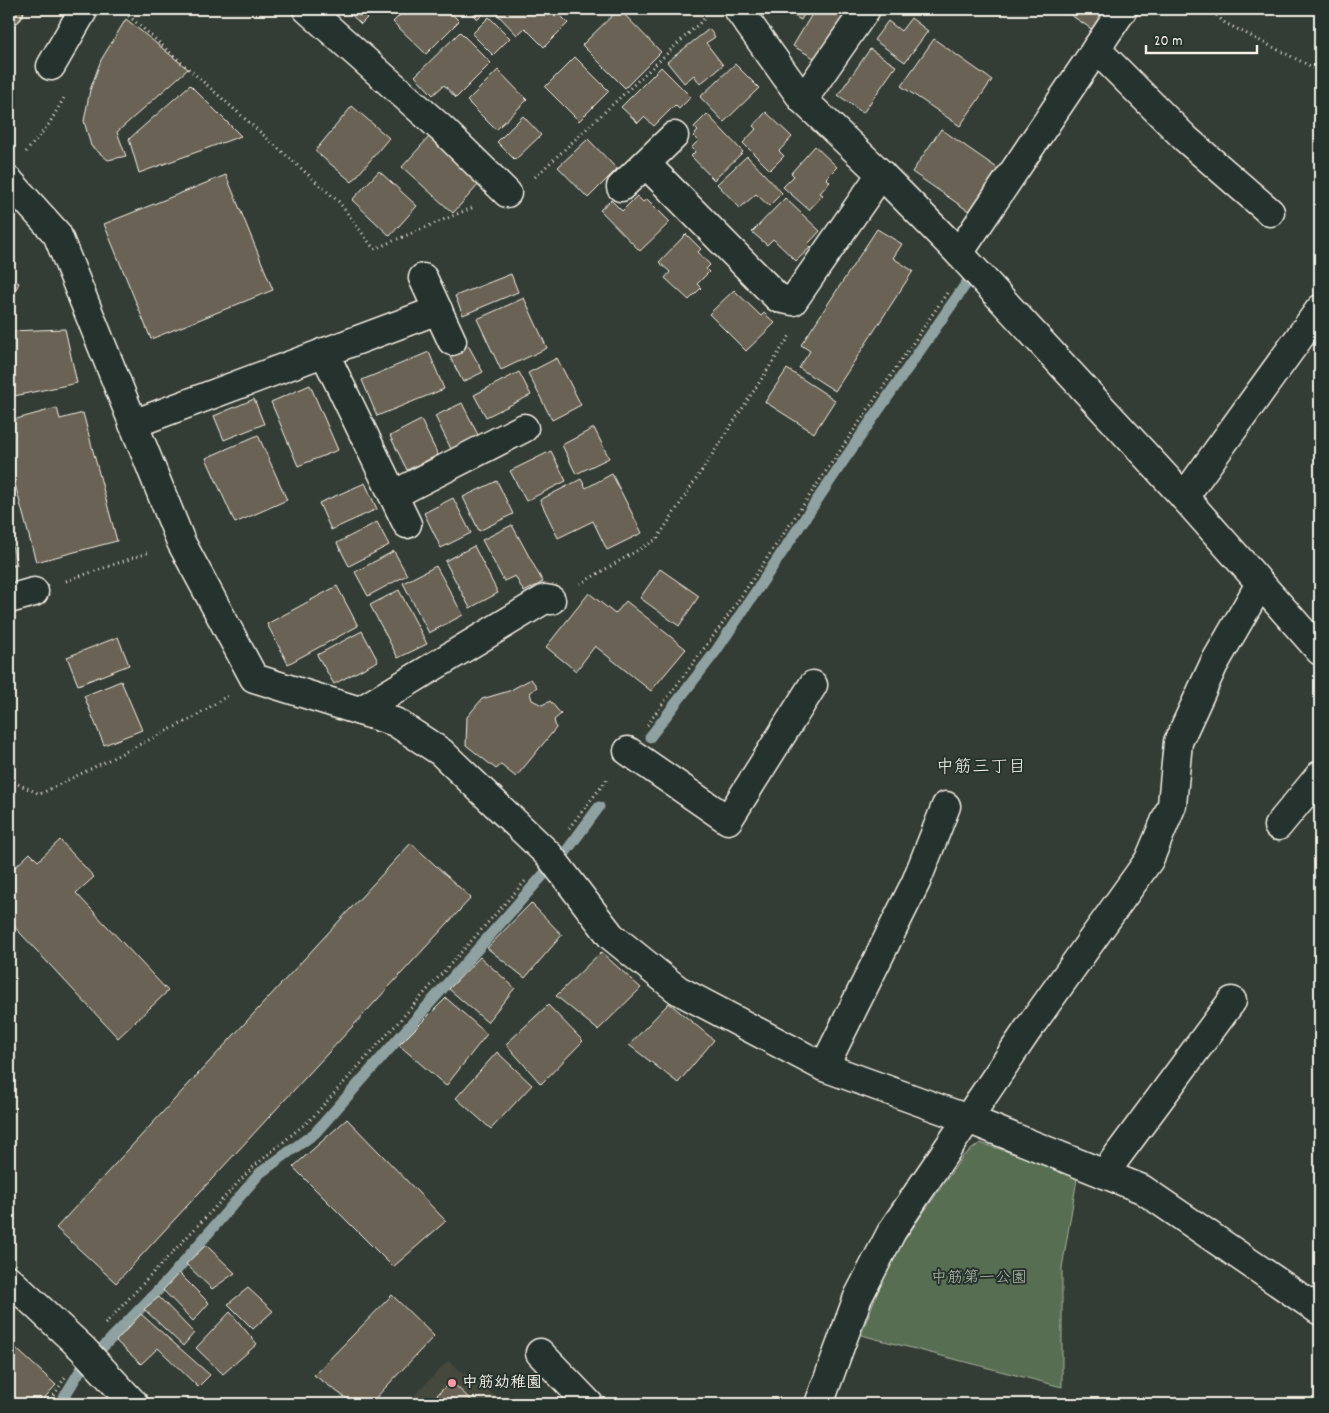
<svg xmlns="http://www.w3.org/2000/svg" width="1329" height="1413" font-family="Dekko,'Klee One',sans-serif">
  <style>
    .built { fill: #44483e }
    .green { fill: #586e52; stroke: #a6b09d }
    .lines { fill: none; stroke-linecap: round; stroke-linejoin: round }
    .stream { stroke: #8fa2a1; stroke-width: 11 }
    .building { fill: #6b6354; stroke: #f4f1e8 }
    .minor-casing { stroke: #f4f1e8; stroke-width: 31 }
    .highway-casing { stroke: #f4f1e8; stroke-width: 31 }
    .path { stroke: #f4f1e8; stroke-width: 3; stroke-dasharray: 1 4; stroke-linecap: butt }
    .minor { stroke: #26332d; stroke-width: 28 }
    .highway { stroke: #716e59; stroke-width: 28 }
    .poi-dot { fill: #ff9aa2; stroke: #26332d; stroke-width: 2 }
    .labels { text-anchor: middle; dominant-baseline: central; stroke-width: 4; stroke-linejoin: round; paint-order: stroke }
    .park-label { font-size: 16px; fill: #b6bdac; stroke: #26332d }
    .poi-label { font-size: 16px; font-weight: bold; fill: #f4f1e8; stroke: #26332d; text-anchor: start }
    .neighbourhood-label { font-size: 18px; fill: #f4f1e8; stroke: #26332d }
  </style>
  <rect width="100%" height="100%" fill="#343d35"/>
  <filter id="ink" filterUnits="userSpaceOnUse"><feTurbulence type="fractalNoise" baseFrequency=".02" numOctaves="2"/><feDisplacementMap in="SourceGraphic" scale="10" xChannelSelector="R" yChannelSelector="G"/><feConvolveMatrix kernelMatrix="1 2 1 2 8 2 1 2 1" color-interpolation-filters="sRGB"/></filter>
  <g filter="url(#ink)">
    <polygon class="built" points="448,1361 506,1404 406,1404"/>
    <polygon class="green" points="980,1143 1078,1173 1062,1268 1062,1387 861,1335 889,1262 963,1156"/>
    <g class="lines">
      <g class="stream">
        <polyline points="650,737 716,651 844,460 968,281"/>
        <polyline points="565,853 599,807"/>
        <polyline points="101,1349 169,1279 260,1173 315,1133 545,873"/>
        <polyline points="60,1404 84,1364"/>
      </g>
    </g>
    <g class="building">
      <polygon points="345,9 376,9 361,24"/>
      <polygon points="406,9 447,9 459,21 426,54 393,22"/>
      <polygon points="468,9 488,9 478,19"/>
      <polygon points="502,9 554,9 568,23 544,47 525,28 517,35 497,14"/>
      <polygon points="619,9 661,52 625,88 582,45"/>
      <polygon points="781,9 807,9 801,20"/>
      <polygon points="815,9 852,9 821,62 793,46"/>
      <polygon points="1062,9 1108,9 1093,30"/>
      <polygon points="489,17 510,38 493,55 472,34"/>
      <polygon points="911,18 928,31 905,62 874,40 888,21 901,31"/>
      <polygon points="126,19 188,69 117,132 126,156 108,160 91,146 84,121 90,90 101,60"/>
      <polygon points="709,29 715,37 706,43 723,65 700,84 694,75 684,83 667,62"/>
      <polygon points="460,32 491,63 456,98 444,85 433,95 415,76"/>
      <polygon points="934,39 992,80 960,126 901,86"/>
      <polygon points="870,49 896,66 863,113 838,95"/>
      <polygon points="575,57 609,91 579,121 545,87"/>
      <polygon points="735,64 759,88 724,122 700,97"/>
      <polygon points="661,67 691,97 679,109 675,105 654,126 644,117 638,123 621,107"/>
      <polygon points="498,70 527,100 496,130 467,101"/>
      <polygon points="190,85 241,136 139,173 129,139"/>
      <polygon points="352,106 389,138 352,182 315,151"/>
      <polygon points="766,112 792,137 779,151 784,156 770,170 743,143 756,129 753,126"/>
      <polygon points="707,114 743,152 714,180 691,156 695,152 691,148 698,141 693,136 698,131 694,127"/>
      <polygon points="523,116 541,135 515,160 497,142"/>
      <polygon points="941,129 1000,170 970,212 912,172"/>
      <polygon points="429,137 480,183 453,213 402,167"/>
      <polygon points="588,139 617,169 588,198 558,167"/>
      <polygon points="815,146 837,167 826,178 830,182 820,193 823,195 809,210 783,187 794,176 791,173"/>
      <polygon points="747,156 782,193 769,206 756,194 740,208 717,184"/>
      <polygon points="379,171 417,206 390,236 352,200"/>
      <polygon points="226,175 273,290 151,339 104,224"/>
      <polygon points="637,196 643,202 647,199 670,222 640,251 600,210 611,200 622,211"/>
      <polygon points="785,198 820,231 808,244 811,247 796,261 773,239 767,245 752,232"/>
      <polygon points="877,229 902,244 893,258 913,271 835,391 799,368 810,351 801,345"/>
      <polygon points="686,234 701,249 698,252 710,265 706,269 709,272 697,284 701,288 689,300 665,278 670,272 659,262"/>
      <polygon points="511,274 518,292 463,315 455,296"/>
      <polygon points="9,278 19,283 9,303"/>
      <polygon points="734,290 761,316 764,313 775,323 746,351 709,314"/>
      <polygon points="524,298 547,348 501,370 477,319"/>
      <polygon points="65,329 77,383 9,397 9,331"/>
      <polygon points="468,345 483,372 463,382 449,355"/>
      <polygon points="429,352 444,389 377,416 362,380"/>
      <polygon points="557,358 581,405 552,420 528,373"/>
      <polygon points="787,369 835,400 814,433 765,402"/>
      <polygon points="519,372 531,395 486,417 474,395"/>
      <polygon points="310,385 338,450 298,466 271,402"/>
      <polygon points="254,399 264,424 224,440 214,416"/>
      <polygon points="462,403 479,437 452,451 435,416"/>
      <polygon points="57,408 60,419 83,413 117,541 36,562 9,462 9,421"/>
      <polygon points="421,420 438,455 407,470 390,436"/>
      <polygon points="594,428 609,458 576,474 562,445"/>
      <polygon points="258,435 287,500 235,523 206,458"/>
      <polygon points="551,451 566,481 526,501 510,471"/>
      <polygon points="612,474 642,533 607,550 593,521 558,538 540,500 581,479 586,488"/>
      <polygon points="497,481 513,514 479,531 463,497"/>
      <polygon points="365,483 377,509 331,530 319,503"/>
      <polygon points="453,498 471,533 441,548 424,513"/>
      <polygon points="377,522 389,545 349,566 337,543"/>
      <polygon points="512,525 543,582 524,592 515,576 504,581 482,540"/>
      <polygon points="9,531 17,565 9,567"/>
      <polygon points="474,546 498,593 470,608 445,561"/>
      <polygon points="394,551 407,575 368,596 355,572"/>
      <polygon points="436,566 463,615 429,633 403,583"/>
      <polygon points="660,569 699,596 679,626 640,598"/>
      <polygon points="337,586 358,626 288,664 267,624"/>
      <polygon points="399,590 427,644 398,658 370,605"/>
      <polygon points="589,593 615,614 626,601 686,649 651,691 595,646 576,671 546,647"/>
      <polygon points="362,631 378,661 334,684 317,655"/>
      <polygon points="118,637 129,665 78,685 67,657"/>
      <polygon points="531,679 537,687 530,693 532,700 542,705 550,701 561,714 554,720 556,728 516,777 501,765 496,769 466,745 467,717 482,699 509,691"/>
      <polygon points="121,681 142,730 104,745 84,696"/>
      <polygon points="60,840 94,877 76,893 168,991 118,1038 9,921 9,890 12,887 9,883 9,873 30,853 38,861"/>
      <polygon points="411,843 471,898 116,1283 56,1228"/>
      <polygon points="531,903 562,935 525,978 487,948"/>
      <polygon points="601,952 641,988 598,1030 556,996"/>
      <polygon points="480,957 515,988 487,1022 449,989"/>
      <polygon points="446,998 487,1034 446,1086 399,1045"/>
      <polygon points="669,1003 714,1040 678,1083 629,1045"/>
      <polygon points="548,1005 583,1041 541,1084 506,1044"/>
      <polygon points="497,1052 532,1085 491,1129 456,1098"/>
      <polygon points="347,1119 446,1221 393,1267 293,1167"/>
      <polygon points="206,1245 235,1273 212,1289 186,1264"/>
      <polygon points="179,1273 209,1303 193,1321 163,1290"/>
      <polygon points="248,1288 273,1311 253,1329 228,1304"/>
      <polygon points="392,1295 434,1336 370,1404 354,1404 314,1375"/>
      <polygon points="159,1297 194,1333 183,1346 144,1309"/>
      <polygon points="230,1312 257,1344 223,1374 196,1348"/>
      <polygon points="141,1314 210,1375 198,1387 158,1348 141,1364 116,1341"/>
      <polygon points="9,1342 56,1385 39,1404 9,1404"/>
      <polygon points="451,1381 475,1404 428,1404"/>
    </g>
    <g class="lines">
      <defs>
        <g id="minor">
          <polyline points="307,9 443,130 507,193"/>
          <polyline points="738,9 803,100 881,174 959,253 1184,497 1320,651"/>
          <polyline points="1096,49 1186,139 1270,212"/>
          <polyline points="51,66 84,9"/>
          <polyline points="803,100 866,9"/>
          <polyline points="646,164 778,298 793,301 881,174"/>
          <polyline points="9,181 57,234 181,542 254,678 395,722 441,752 549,855 611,936 678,990 824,1067 968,1119 1142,1189 1320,1311"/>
          <polyline points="621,187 674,136"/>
          <polyline points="959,253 1123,9"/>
          <polyline points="423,278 452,341"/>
          <polyline points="324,352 407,524"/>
          <polyline points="133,424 438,310"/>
          <polyline points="393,495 524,428"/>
          <polyline points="1184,497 1320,309"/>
          <polyline points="9,599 34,592"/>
          <polyline points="360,711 545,599 551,600"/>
          <polyline points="628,751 728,820 813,685"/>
          <polyline points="1278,826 1320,775"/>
          <polyline points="824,1067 916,882 946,806"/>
          <polyline points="1104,1174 1232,1001"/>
          <polyline points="9,1280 83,1349 134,1404"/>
          <polyline points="540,1353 589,1404"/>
          <polyline points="819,1404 858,1297 892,1231 1029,1028 1149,860 1172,805 1178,742 1214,664 1260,584"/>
        </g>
        <polyline id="highway" points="9,10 9,9"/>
      </defs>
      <use href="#minor" class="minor-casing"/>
      <use href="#highway" class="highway-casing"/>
      <g class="path">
        <polyline points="121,9 339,202 374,249 474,207"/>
        <polyline points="1209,9 1225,23 1320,71"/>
        <polyline points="26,152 49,124 64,98"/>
        <polyline points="535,177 705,18"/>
        <polyline points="66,581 150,552"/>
        <polyline points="580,584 657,539 791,334"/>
        <polyline points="647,725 723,623 949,290"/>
        <polyline points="9,780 40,794 193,718 228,695"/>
        <polyline points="569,828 608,778"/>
        <polyline points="105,1324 252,1168 312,1118 527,879"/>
        <polyline points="49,1404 65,1377"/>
      </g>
      <use href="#minor" class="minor"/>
      <use href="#highway" class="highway"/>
    </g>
  </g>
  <circle class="poi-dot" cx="452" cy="1383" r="5"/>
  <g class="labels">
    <g class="park-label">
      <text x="979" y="1278">中筋第一公園</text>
    </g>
    <g class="poi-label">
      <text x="462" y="1383">中筋幼稚園</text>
    </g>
    <g class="neighbourhood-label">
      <text x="981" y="768">中筋三丁目</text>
    </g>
  </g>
  <rect width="1329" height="1413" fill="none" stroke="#26332d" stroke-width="30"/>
  <rect x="15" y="15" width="1299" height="1383" fill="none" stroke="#f4f1e8" stroke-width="2" filter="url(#ink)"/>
  <path d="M1146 45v8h111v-8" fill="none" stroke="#f4f1e8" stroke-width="2.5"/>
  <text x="1154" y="45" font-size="15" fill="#f4f1e8" stroke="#26332d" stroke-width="4" paint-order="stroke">20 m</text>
</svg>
